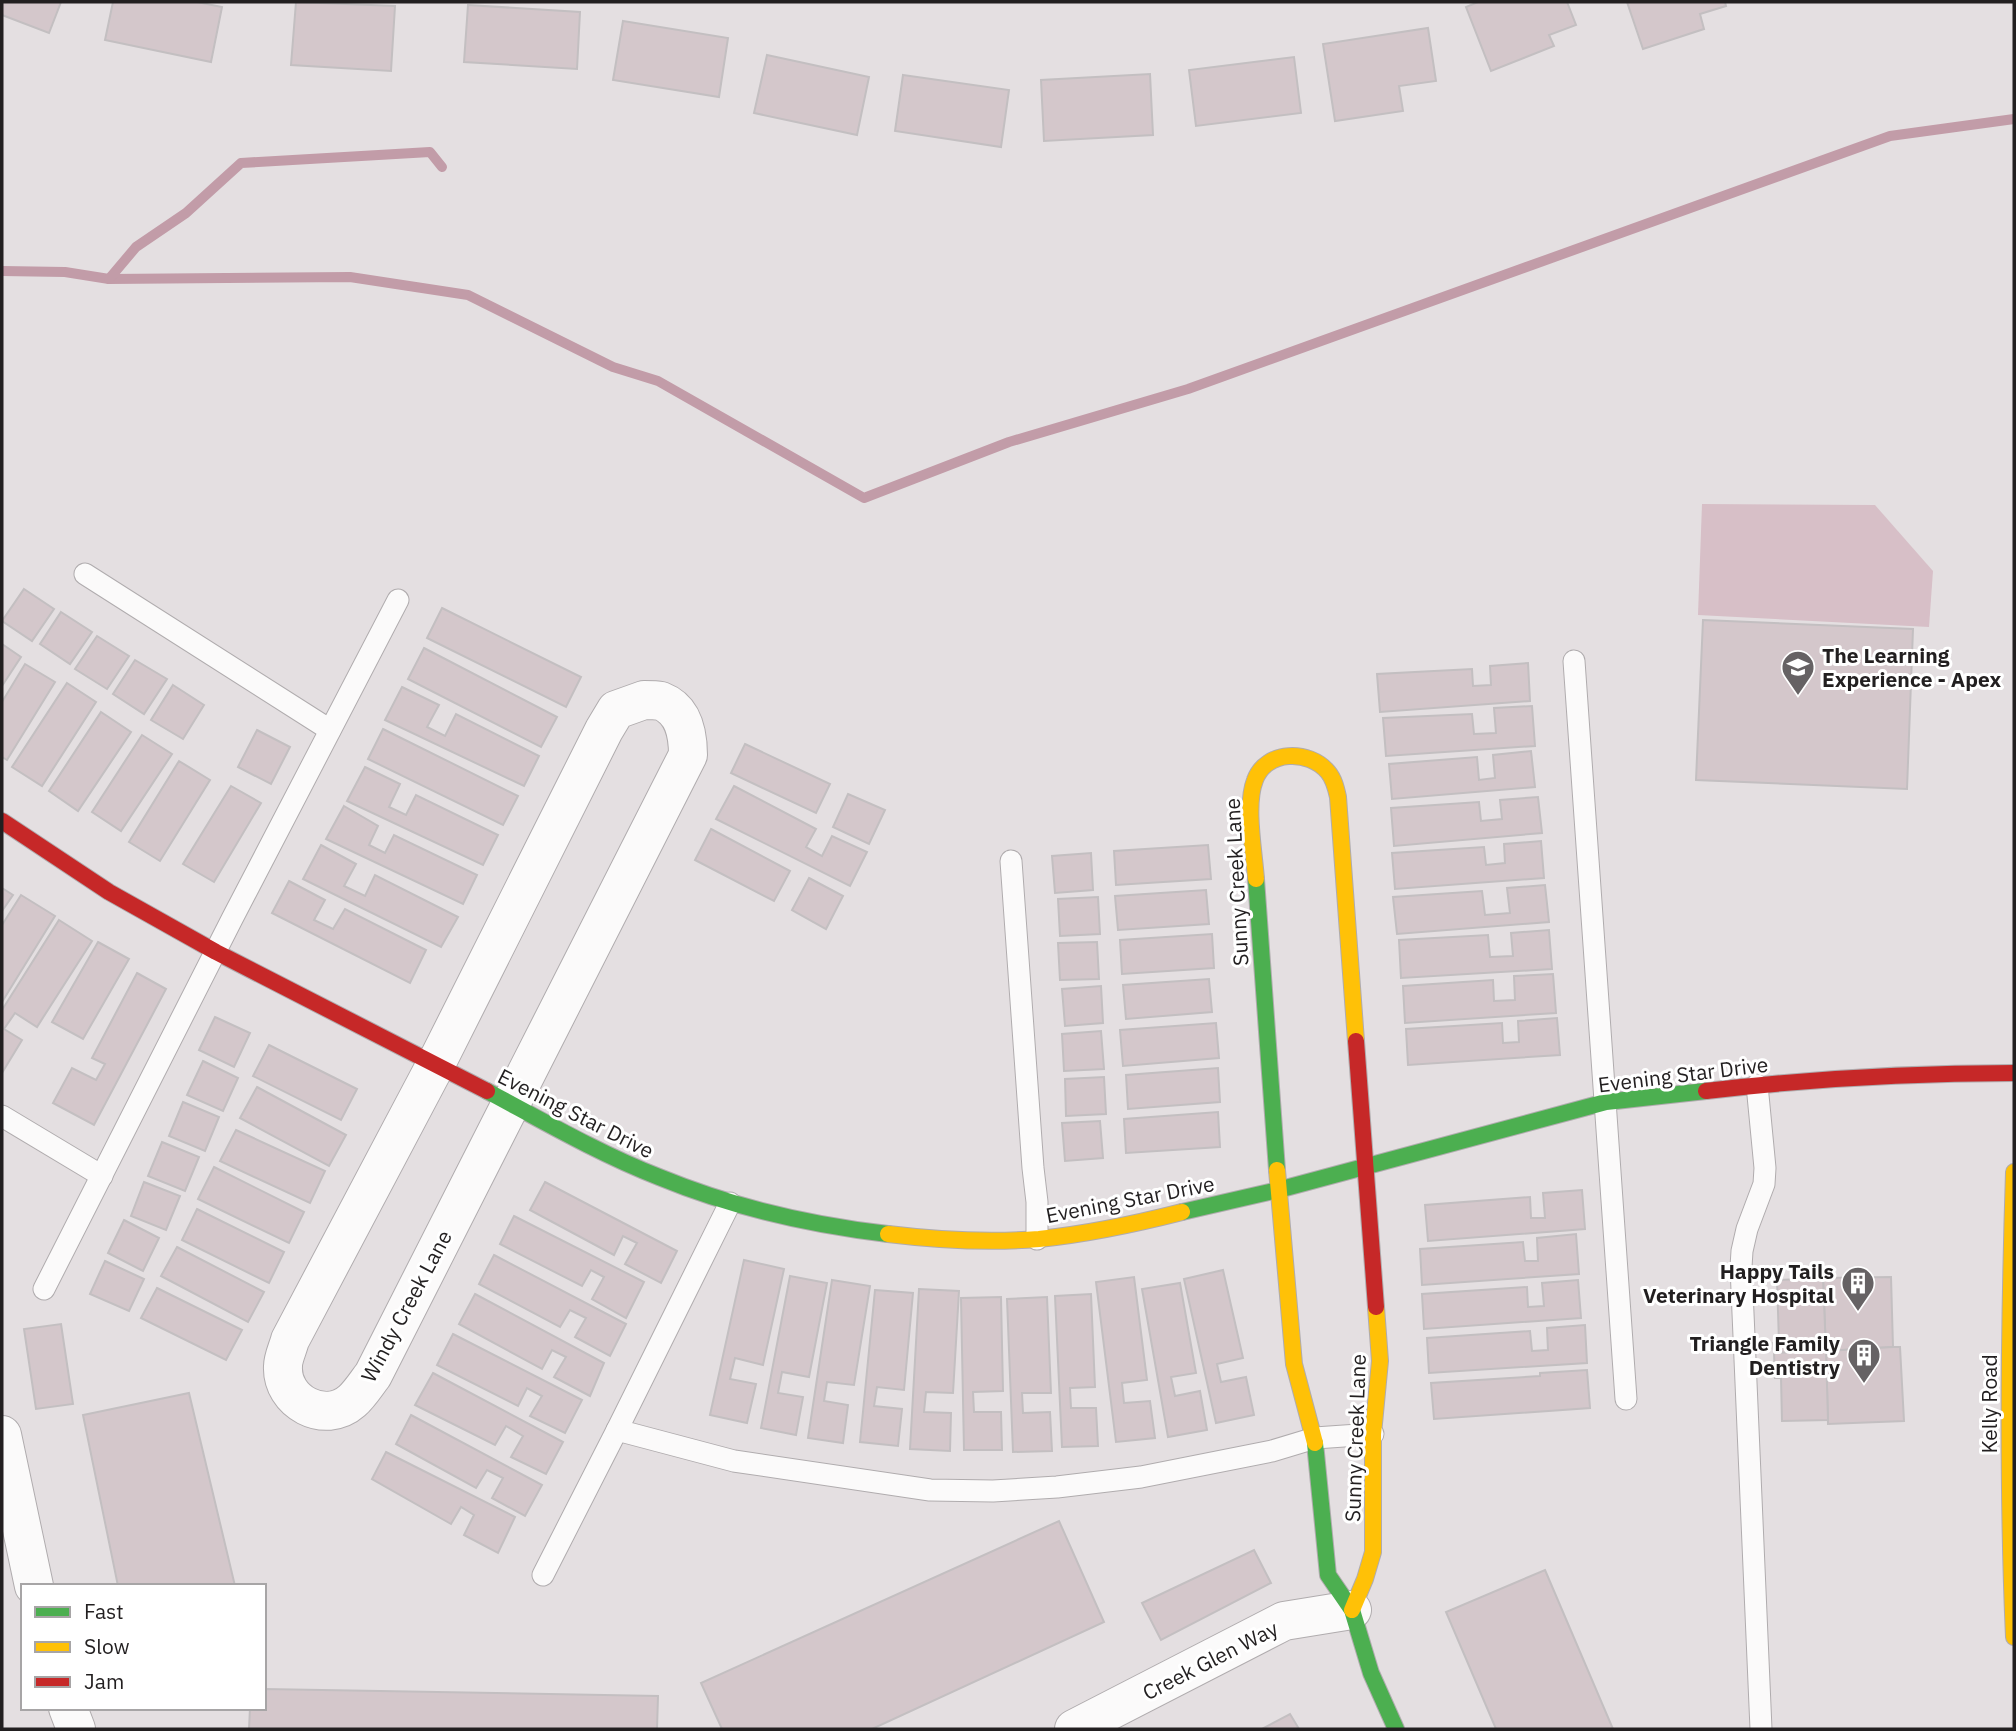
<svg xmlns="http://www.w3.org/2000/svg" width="2016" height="1731" font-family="'IBM Plex Sans',sans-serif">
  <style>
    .green { fill: #d7bfc7 }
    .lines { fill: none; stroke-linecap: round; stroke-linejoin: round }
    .stream { stroke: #c29ca8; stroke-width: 10 }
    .building { fill: #d4c7cb; stroke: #c3bfc1; stroke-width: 2 }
    .lane-casing { stroke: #b0acae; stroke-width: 23 }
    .street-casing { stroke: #b0acae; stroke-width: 40 }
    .fast-casing { stroke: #b0acae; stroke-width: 18 }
    .slow-casing { stroke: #b0acae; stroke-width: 18 }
    .jam-casing { stroke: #b0acae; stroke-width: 18 }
    .lane { stroke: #fbfafa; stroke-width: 21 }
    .street { stroke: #fbfafa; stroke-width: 38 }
    .fast { stroke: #4caf50; stroke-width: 16 }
    .slow { stroke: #ffc107; stroke-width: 16 }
    .jam { stroke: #c62828; stroke-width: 16 }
    .labels { text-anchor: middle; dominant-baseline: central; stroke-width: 6; stroke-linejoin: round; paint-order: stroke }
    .poi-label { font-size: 21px; font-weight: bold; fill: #221f20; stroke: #fff; text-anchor: end }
    .street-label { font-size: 21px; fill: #221f20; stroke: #fff }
  </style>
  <rect width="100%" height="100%" fill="#e4dfe1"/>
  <polygon class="green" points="1702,504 1875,505 1933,571 1929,627 1698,615"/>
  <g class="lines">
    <g class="stream">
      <polyline points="2,271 65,272 109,279 350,277 468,295 613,367 658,381 864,498 1009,442 1188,389 1890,136 2014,119"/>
      <polyline points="109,279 136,247 186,213 241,163 430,152 442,167"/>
    </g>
  </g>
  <g class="building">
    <polygon points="2,2 61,2 49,33 2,15"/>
    <polygon points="113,2 197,2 222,7 211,62 105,40"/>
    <polygon points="296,2 395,6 391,71 291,65"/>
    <polygon points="1478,2 1567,2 1576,25 1549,35 1554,46 1491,71 1466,7"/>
    <polygon points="1627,2 1725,2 1726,6 1700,14 1704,29 1643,49"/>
    <polygon points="468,5 580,12 577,69 464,62"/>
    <polygon points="623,21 728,38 719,97 613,80"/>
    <polygon points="1428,28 1436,81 1399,86 1403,111 1335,121 1323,44"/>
    <polygon points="767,55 869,77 857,135 754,113"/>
    <polygon points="1294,57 1301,113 1196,126 1189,70"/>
    <polygon points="1150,74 1153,135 1044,141 1041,80"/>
    <polygon points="903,75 1009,90 1001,147 895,131"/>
    <polygon points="24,589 54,609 32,641 2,621"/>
    <polygon points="442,608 581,677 566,707 427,638"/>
    <polygon points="61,612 92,632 70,664 40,644"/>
    <polygon points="1703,620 1913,629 1907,789 1696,780"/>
    <polygon points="97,636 129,656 107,689 75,669"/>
    <polygon points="2,644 21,657 2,686"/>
    <polygon points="424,648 557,717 541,747 408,679"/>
    <polygon points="135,660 167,679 144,714 113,694"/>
    <polygon points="1528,663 1530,701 1380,712 1377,674 1472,669 1473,686 1491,685 1490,666"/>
    <polygon points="25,664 55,682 7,760 2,757 2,702"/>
    <polygon points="67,683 96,702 42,786 12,767"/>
    <polygon points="173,685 204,705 183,739 151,720"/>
    <polygon points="402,687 439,705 427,727 445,736 456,714 539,756 524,786 385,720"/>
    <polygon points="1532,706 1535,746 1386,756 1383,718 1472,714 1474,734 1496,733 1494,708"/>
    <polygon points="101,712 131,732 78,811 49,791"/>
    <polygon points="383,729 518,796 503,825 368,759"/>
    <polygon points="257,730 290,747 271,784 238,767"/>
    <polygon points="142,735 172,754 121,831 92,812"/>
    <polygon points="745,744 830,784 816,813 731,773"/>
    <polygon points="1531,751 1535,787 1392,799 1389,764 1477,757 1479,780 1495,778 1493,755"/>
    <polygon points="179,761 210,780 160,861 129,842"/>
    <polygon points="365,767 400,784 389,807 406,815 416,795 498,835 483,865 347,801"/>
    <polygon points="231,786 261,803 214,882 183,864"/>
    <polygon points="734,786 816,829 806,847 822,856 832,836 867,852 850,886 716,819"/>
    <polygon points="848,794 885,810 869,844 833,827"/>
    <polygon points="1538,797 1542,833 1394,846 1391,808 1479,802 1481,821 1502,819 1500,800"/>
    <polygon points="344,806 378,826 369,845 385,853 394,835 477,875 463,904 326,839"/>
    <polygon points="711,829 790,871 774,901 695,860"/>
    <polygon points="1541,841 1544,878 1395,889 1392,853 1484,847 1486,865 1505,863 1504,844"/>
    <polygon points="321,845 356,864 344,886 365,896 375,875 458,917 441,947 303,879"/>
    <polygon points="1208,845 1211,879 1116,885 1114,851"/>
    <polygon points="1091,853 1093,890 1055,893 1052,856"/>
    <polygon points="809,878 843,896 826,929 792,910"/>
    <polygon points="289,881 325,900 314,920 333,929 345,909 426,950 410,983 272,913"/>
    <polygon points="1545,885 1549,922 1397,934 1393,897 1482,891 1485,915 1510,913 1507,888"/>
    <polygon points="2,888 13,895 2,911"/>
    <polygon points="1206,890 1209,924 1118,930 1115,896"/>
    <polygon points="21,895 55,916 2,1002 2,925"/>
    <polygon points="1098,897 1100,934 1060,936 1058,899"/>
    <polygon points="59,920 92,941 37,1027 15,1013 4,1029 22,1040 2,1073 2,1010"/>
    <polygon points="1549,930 1552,969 1401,978 1399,940 1488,935 1490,957 1513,956 1511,933"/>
    <polygon points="1212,934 1214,968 1122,974 1120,940"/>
    <polygon points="98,942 129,959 83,1039 52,1022"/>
    <polygon points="1097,942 1099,979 1060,980 1058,943"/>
    <polygon points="137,973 166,989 94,1125 53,1103 72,1068 96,1080 105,1064 92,1058"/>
    <polygon points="1553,974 1556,1013 1405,1023 1403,986 1493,980 1494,1001 1515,1000 1514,976"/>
    <polygon points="1209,979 1212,1012 1126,1019 1123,985"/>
    <polygon points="1101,986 1103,1023 1065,1026 1062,989"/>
    <polygon points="215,1017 250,1033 234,1067 199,1050"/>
    <polygon points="1557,1018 1560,1055 1408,1065 1406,1029 1502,1023 1503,1043 1519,1042 1518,1021"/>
    <polygon points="1216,1023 1219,1058 1123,1066 1120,1030"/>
    <polygon points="1101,1031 1104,1069 1064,1071 1062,1034"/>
    <polygon points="269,1045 357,1089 341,1120 253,1076"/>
    <polygon points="203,1061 238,1078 223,1111 187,1095"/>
    <polygon points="1218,1068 1220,1102 1128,1109 1126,1075"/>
    <polygon points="1104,1077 1106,1114 1066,1116 1065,1079"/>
    <polygon points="257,1087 346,1135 329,1166 240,1118"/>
    <polygon points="183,1102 219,1117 205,1151 169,1136"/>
    <polygon points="1218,1112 1220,1147 1126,1153 1124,1119"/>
    <polygon points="1100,1121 1103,1158 1065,1161 1062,1123"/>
    <polygon points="236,1130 325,1171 310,1203 220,1161"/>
    <polygon points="162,1142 199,1157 185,1191 148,1176"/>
    <polygon points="214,1167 304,1212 289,1243 198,1199"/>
    <polygon points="144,1182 180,1196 166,1230 131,1216"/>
    <polygon points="545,1182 677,1251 661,1283 625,1264 637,1243 623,1236 614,1255 530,1210"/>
    <polygon points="1582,1190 1585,1229 1428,1241 1425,1205 1530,1197 1531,1218 1545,1218 1543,1193"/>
    <polygon points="197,1209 284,1252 269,1283 182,1240"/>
    <polygon points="514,1216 644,1282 626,1318 592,1299 604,1277 591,1270 582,1286 500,1244"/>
    <polygon points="124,1220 159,1238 143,1271 108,1253"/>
    <polygon points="1576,1234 1579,1274 1422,1285 1420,1249 1523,1242 1525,1261 1538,1261 1537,1238"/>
    <polygon points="177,1247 264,1292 248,1322 161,1276"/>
    <polygon points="494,1255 626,1324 610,1356 575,1337 586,1318 570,1310 560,1327 479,1284"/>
    <polygon points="744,1260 784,1269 763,1365 735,1358 730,1379 756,1384 747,1423 710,1415"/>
    <polygon points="105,1261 144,1279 129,1311 90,1294"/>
    <polygon points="1223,1270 1243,1358 1217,1364 1221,1382 1246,1377 1254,1415 1216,1423 1184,1279"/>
    <polygon points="790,1276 827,1283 809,1377 782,1372 778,1393 803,1397 796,1435 761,1428"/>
    <polygon points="1134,1277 1147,1380 1122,1383 1124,1403 1150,1401 1155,1438 1116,1442 1096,1282"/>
    <polygon points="1891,1277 1893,1347 1826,1351 1823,1278"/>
    <polygon points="1823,1278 1826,1351 1774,1353 1773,1343 1779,1343 1777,1280"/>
    <polygon points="832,1280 870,1286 854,1385 827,1382 824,1401 848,1405 843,1443 808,1438"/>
    <polygon points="1578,1280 1581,1318 1424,1329 1422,1294 1527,1287 1528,1307 1544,1306 1542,1283"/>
    <polygon points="1180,1283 1196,1373 1171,1377 1175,1396 1200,1391 1207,1430 1168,1437 1142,1289"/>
    <polygon points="157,1288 242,1330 226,1360 141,1318"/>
    <polygon points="919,1289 959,1291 953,1393 926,1392 924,1412 951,1413 950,1451 910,1449"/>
    <polygon points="875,1290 913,1293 904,1390 877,1387 874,1406 902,1409 898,1446 860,1442"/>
    <polygon points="475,1294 604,1363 590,1396 554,1377 566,1357 552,1350 542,1369 459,1324"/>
    <polygon points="1091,1294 1095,1387 1070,1388 1071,1408 1096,1408 1098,1446 1062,1447 1055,1296"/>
    <polygon points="1001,1297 1003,1391 973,1392 974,1412 1001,1412 1002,1450 964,1450 961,1298"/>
    <polygon points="1047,1297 1051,1393 1022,1393 1023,1413 1050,1412 1052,1451 1013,1452 1007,1299"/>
    <polygon points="61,1324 73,1404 36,1409 24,1329"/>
    <polygon points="1585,1325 1587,1363 1429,1373 1427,1338 1530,1331 1532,1351 1548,1350 1547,1328"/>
    <polygon points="453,1334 582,1400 565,1433 530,1416 542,1396 527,1388 518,1406 437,1365"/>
    <polygon points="1893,1347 1900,1347 1904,1421 1828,1424 1826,1351"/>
    <polygon points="1826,1351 1828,1420 1782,1421 1781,1378 1775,1378 1774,1353"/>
    <polygon points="1587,1370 1590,1408 1434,1419 1431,1383 1540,1376 1540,1373"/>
    <polygon points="433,1373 563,1442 546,1474 511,1457 523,1436 506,1426 495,1445 415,1405"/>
    <polygon points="189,1393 235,1586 118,1586 83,1415"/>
    <polygon points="411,1415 542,1485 525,1516 492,1498 503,1478 487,1470 476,1488 396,1444"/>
    <polygon points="386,1452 515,1517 498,1553 464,1535 474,1515 461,1507 451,1524 372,1479"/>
    <polygon points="1059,1521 1104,1622 872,1729 722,1729 701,1683"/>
    <polygon points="1254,1550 1271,1583 1161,1640 1142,1603"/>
    <polygon points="1545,1570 1613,1729 1496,1729 1446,1612"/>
    <polygon points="264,1689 658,1696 657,1729 249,1729 250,1708 264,1708"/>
    <polygon points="1290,1714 1299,1729 1262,1729"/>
  </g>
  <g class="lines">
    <defs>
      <g id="lane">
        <polyline points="85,574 330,730"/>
        <polyline points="1574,661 1626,1399"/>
        <polyline points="1011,861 1033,1168 1037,1202 1037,1239"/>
        <polyline points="1757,1085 1765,1168 1764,1184 1747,1229 1742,1251 1741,1267 1761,1729"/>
        <polyline points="2,1116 102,1176"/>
        <polyline points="44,1289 232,919 398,600"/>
        <polyline points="617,1430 734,1461 930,1490 993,1491 1057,1487 1141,1477 1272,1451 1315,1438 1373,1434"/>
        <polyline points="543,1575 617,1430 730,1203"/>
      </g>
      <g id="street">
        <path d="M644,700c5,0 12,0 17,1 23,9 27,33 27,54l-315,620c-7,9 -13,19 -21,26 -27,24 -71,1 -69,-35 0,-8 5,-18 7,-26l146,-276 168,-334 12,-20z"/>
        <polyline points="2,1435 34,1586"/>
        <polyline points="68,1708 76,1729"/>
        <polyline points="1074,1729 1284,1621 1352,1610"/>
      </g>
      <g id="fast">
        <polyline points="1256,879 1277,1170"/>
        <path d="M487,1091c56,30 113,63 172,86 73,30 151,48 229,57"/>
        <polyline points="1182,1212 1278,1190 1606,1102 1706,1091"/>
        <polyline points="1315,1443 1328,1575 1352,1610 1371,1673 1396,1729"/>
      </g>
      <g id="slow">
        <path d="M1256,879c-2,-28 -11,-74 -1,-99 11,-30 54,-31 73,-8 6,7 8,16 10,25l18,244"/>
        <polyline points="1277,1170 1294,1364 1315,1443"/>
        <path d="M2014,1172c-5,155 -7,310 0,465"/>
        <path d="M888,1234c49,6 101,9 151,5 48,-5 96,-15 143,-27"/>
        <polyline points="1352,1610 1365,1579 1373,1552 1373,1434 1380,1361 1376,1307"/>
      </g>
      <g id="jam">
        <polyline points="2,821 109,892 216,952 487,1091"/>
        <polyline points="1356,1041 1376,1307"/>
        <path d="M1706,1091c102,-12 205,-18 308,-18"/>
      </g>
    </defs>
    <use href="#lane" class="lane-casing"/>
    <use href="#street" class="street-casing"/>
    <use href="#fast" class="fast-casing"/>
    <use href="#slow" class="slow-casing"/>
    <use href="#jam" class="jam-casing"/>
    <use href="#lane" class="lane"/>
    <use href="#street" class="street"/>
    <use href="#fast" class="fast"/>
    <use href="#slow" class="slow"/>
    <use href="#jam" class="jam"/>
  </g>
  <defs>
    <symbol id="school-pin" viewBox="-11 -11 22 30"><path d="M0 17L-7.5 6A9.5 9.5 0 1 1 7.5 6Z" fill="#666264" stroke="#fff"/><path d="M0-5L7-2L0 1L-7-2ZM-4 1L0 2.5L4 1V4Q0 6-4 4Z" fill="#fff"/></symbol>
    <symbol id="building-pin" viewBox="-11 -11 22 30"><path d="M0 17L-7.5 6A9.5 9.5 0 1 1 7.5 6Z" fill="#666264" stroke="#fff"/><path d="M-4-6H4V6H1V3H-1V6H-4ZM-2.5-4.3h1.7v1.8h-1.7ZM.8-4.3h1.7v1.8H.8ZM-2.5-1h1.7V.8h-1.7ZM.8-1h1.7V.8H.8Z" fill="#fff"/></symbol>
  </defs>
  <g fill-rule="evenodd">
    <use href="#school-pin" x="1779" y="648" width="38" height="52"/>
    <use href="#building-pin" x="1839" y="1264" width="38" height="52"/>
    <use href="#building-pin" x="1845" y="1336" width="38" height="52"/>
  </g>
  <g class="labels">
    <g class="poi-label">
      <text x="1822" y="655" text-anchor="start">The Learning<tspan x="1822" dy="24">Experience - Apex</tspan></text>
      <text x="1834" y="1271">Happy Tails<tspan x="1834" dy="24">Veterinary Hospital</tspan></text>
      <text x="1840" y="1343">Triangle Family<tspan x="1840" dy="24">Dentistry</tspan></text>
    </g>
    <g class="street-label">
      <text transform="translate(1236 882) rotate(-93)">Sunny Creek Lane</text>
      <text transform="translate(1683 1074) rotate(-7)">Evening Star Drive</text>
      <text transform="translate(576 1113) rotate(27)">Evening Star Drive</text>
      <text transform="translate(1130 1199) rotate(-11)">Evening Star Drive</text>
      <text transform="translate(406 1306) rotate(-62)">Windy Creek Lane</text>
      <text transform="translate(1989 1404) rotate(-90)">Kelly Road</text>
      <text transform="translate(1355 1438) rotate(-88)">Sunny Creek Lane</text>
      <text transform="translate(1210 1660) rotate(-27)">Creek Glen Way</text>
    </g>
  </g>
  <rect width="2016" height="1731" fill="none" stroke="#221f20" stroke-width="7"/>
  <rect x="21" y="1584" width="245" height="126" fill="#ffffff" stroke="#a7a5a6" stroke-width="2"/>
  <rect x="35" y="1607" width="35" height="10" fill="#4caf50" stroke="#a7a5a6" stroke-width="2"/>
  <text x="84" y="1619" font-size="21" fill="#221f20">Fast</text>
  <rect x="35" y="1642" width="35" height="10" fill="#ffc107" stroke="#a7a5a6" stroke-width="2"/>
  <text x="84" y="1654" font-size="21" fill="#221f20">Slow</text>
  <rect x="35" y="1677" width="35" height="10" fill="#c62828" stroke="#a7a5a6" stroke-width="2"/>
  <text x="84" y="1689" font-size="21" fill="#221f20">Jam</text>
</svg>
